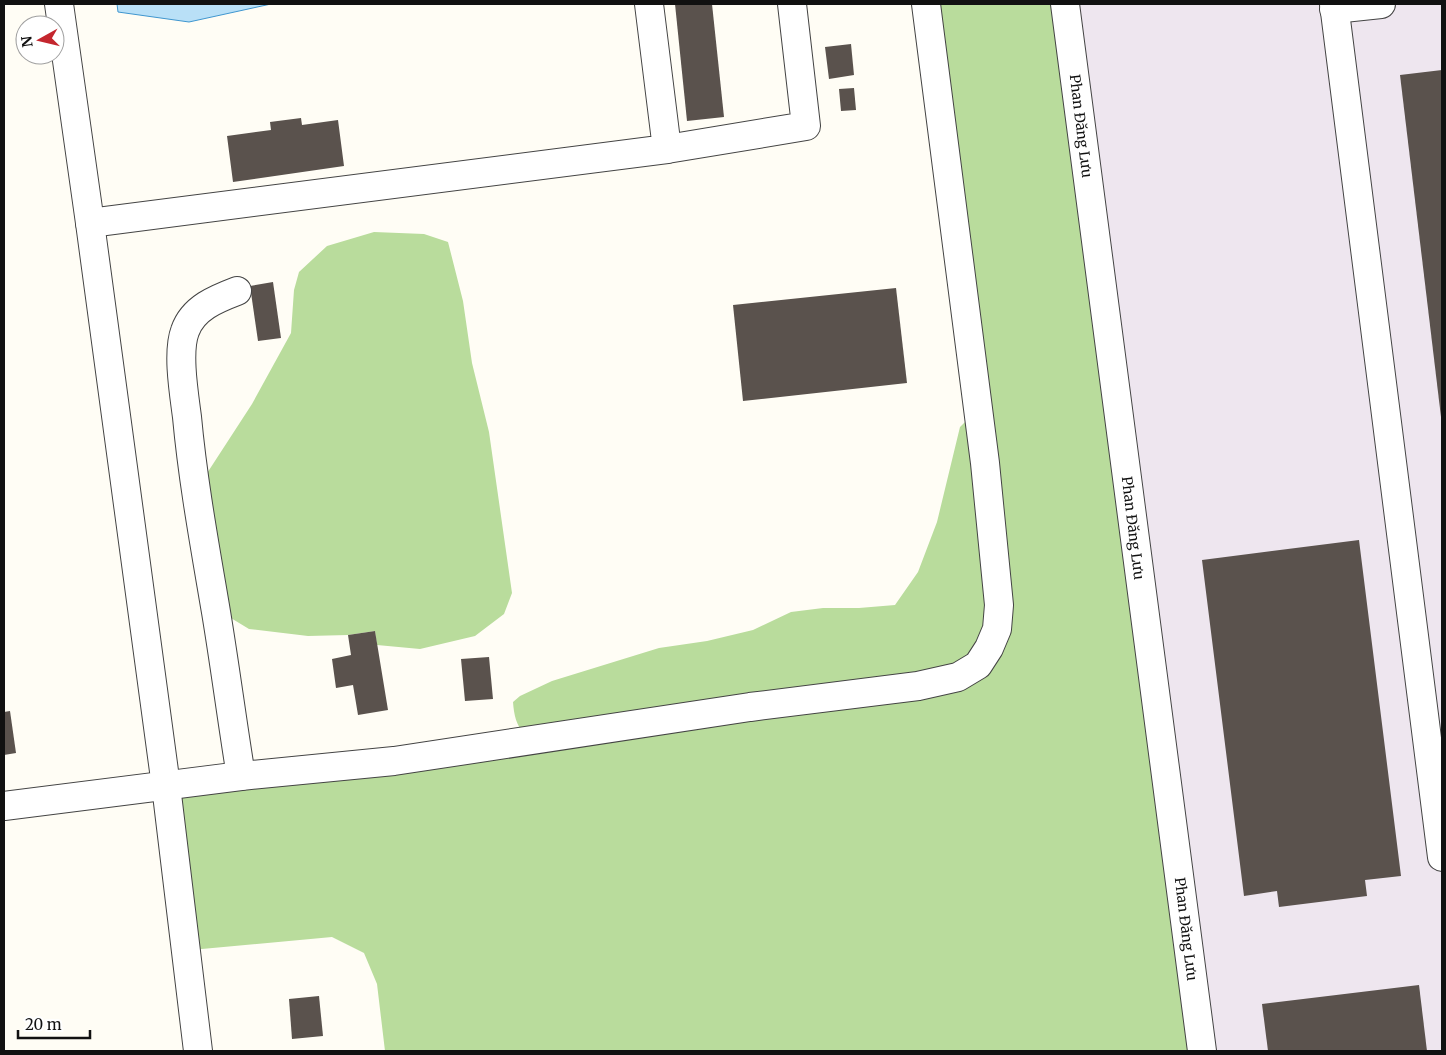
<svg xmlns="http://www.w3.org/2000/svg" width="1446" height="1055" font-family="Merriweather,serif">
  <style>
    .industrial { fill: #eee6ef }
    .forest { fill: #b9dc9c }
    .water { fill: #b9e0f7; stroke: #3f96cf }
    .building { fill: #5a524d }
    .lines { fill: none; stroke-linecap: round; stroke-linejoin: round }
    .minor-casing { stroke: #444; stroke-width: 30 }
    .minor { stroke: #fff; stroke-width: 28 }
    .labels { text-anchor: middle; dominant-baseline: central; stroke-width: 5; stroke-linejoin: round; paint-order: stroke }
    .street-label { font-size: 14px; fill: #111; stroke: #fff }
  </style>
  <rect width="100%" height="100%" fill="#fffdf5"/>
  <polygon class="industrial" points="1078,4 1442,4 1442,1051 1216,1051"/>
  <g class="forest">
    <polygon points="932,4 1051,4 1188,1051 385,1051 377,984 364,953 332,937 191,950 171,790 919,691 994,651"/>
    <polygon points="374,232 424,234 448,242 463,301 472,363 489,432 512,593 504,614 475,636 420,649 377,645 375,631 348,635 308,636 249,629 221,612 200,484 252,404 291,333 294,290 299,272 327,246"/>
    <path d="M973,414l19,214 -36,44 -431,63c-9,-10 -11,-20 -12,-33l7,-6 32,-15 107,-33 48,-7 46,-11 38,-18 32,-4h36l36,-3 23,-33 19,-50 23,-95z"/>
  </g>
  <polygon class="water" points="117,4 271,4 189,22 118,12"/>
  <g class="building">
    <polygon points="675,4 712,4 724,117 687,121"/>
    <polygon points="851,44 854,75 829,79 825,47"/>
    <polygon points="1442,70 1442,417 1441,417 1400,75"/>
    <polygon points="854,88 856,110 841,111 839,89"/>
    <polygon points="301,118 302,125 338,120 344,166 233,182 227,136 271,130 270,122"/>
    <polygon points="273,282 281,338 258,341 250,286"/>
    <polygon points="896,288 907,383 743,401 733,305"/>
    <polygon points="1359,540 1401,876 1365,880 1367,896 1279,907 1277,891 1244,896 1202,560"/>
    <polygon points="375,631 388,710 358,715 353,685 336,688 332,659 351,655 348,635"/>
    <polygon points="489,657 493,699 465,701 461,659"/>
    <polygon points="10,711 16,753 4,755 4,712"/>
    <polygon points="1419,985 1427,1051 1268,1051 1262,1004"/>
    <polygon points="319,996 323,1036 292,1039 289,999"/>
  </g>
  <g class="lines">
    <defs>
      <g id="minor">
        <polyline points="59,4 90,223 166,786 198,1051"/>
        <polyline points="1065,4 1202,1051"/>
        <polyline points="1334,4 1442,857"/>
        <polyline points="1334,9 1381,4"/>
        <polyline points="667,149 806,126 792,4"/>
        <polyline points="90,223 667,149 649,4"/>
        <path d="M237,291c-21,8 -44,17 -52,40 -8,21 -1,63 2,86 6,65 18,130 29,195 9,54 16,109 25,164"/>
        <polyline points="4,806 241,776 394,761 750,707 918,686 958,677 978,665 989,648 997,629 999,605 985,463 926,4"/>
      </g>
    </defs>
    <use href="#minor" class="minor-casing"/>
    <use href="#minor" class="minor"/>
  </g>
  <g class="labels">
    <g class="street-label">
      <text transform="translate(1081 126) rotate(83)">Phan Đăng Lưu</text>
      <text transform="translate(1133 528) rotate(83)">Phan Đăng Lưu</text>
      <text transform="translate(1186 929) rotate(83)">Phan Đăng Lưu</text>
    </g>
  </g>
  <rect width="1446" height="1055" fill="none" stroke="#111111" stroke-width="10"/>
  <g transform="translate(40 40) rotate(262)"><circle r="24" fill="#ffffff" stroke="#a0a0a0"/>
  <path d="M0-4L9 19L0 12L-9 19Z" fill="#c4262e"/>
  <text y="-8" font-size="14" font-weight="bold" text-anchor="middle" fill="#111111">N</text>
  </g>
  <path d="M18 1030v8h72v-8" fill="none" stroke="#111111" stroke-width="2.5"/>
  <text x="25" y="1030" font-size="15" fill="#111111" stroke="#ffffff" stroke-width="4" paint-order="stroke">20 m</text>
</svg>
